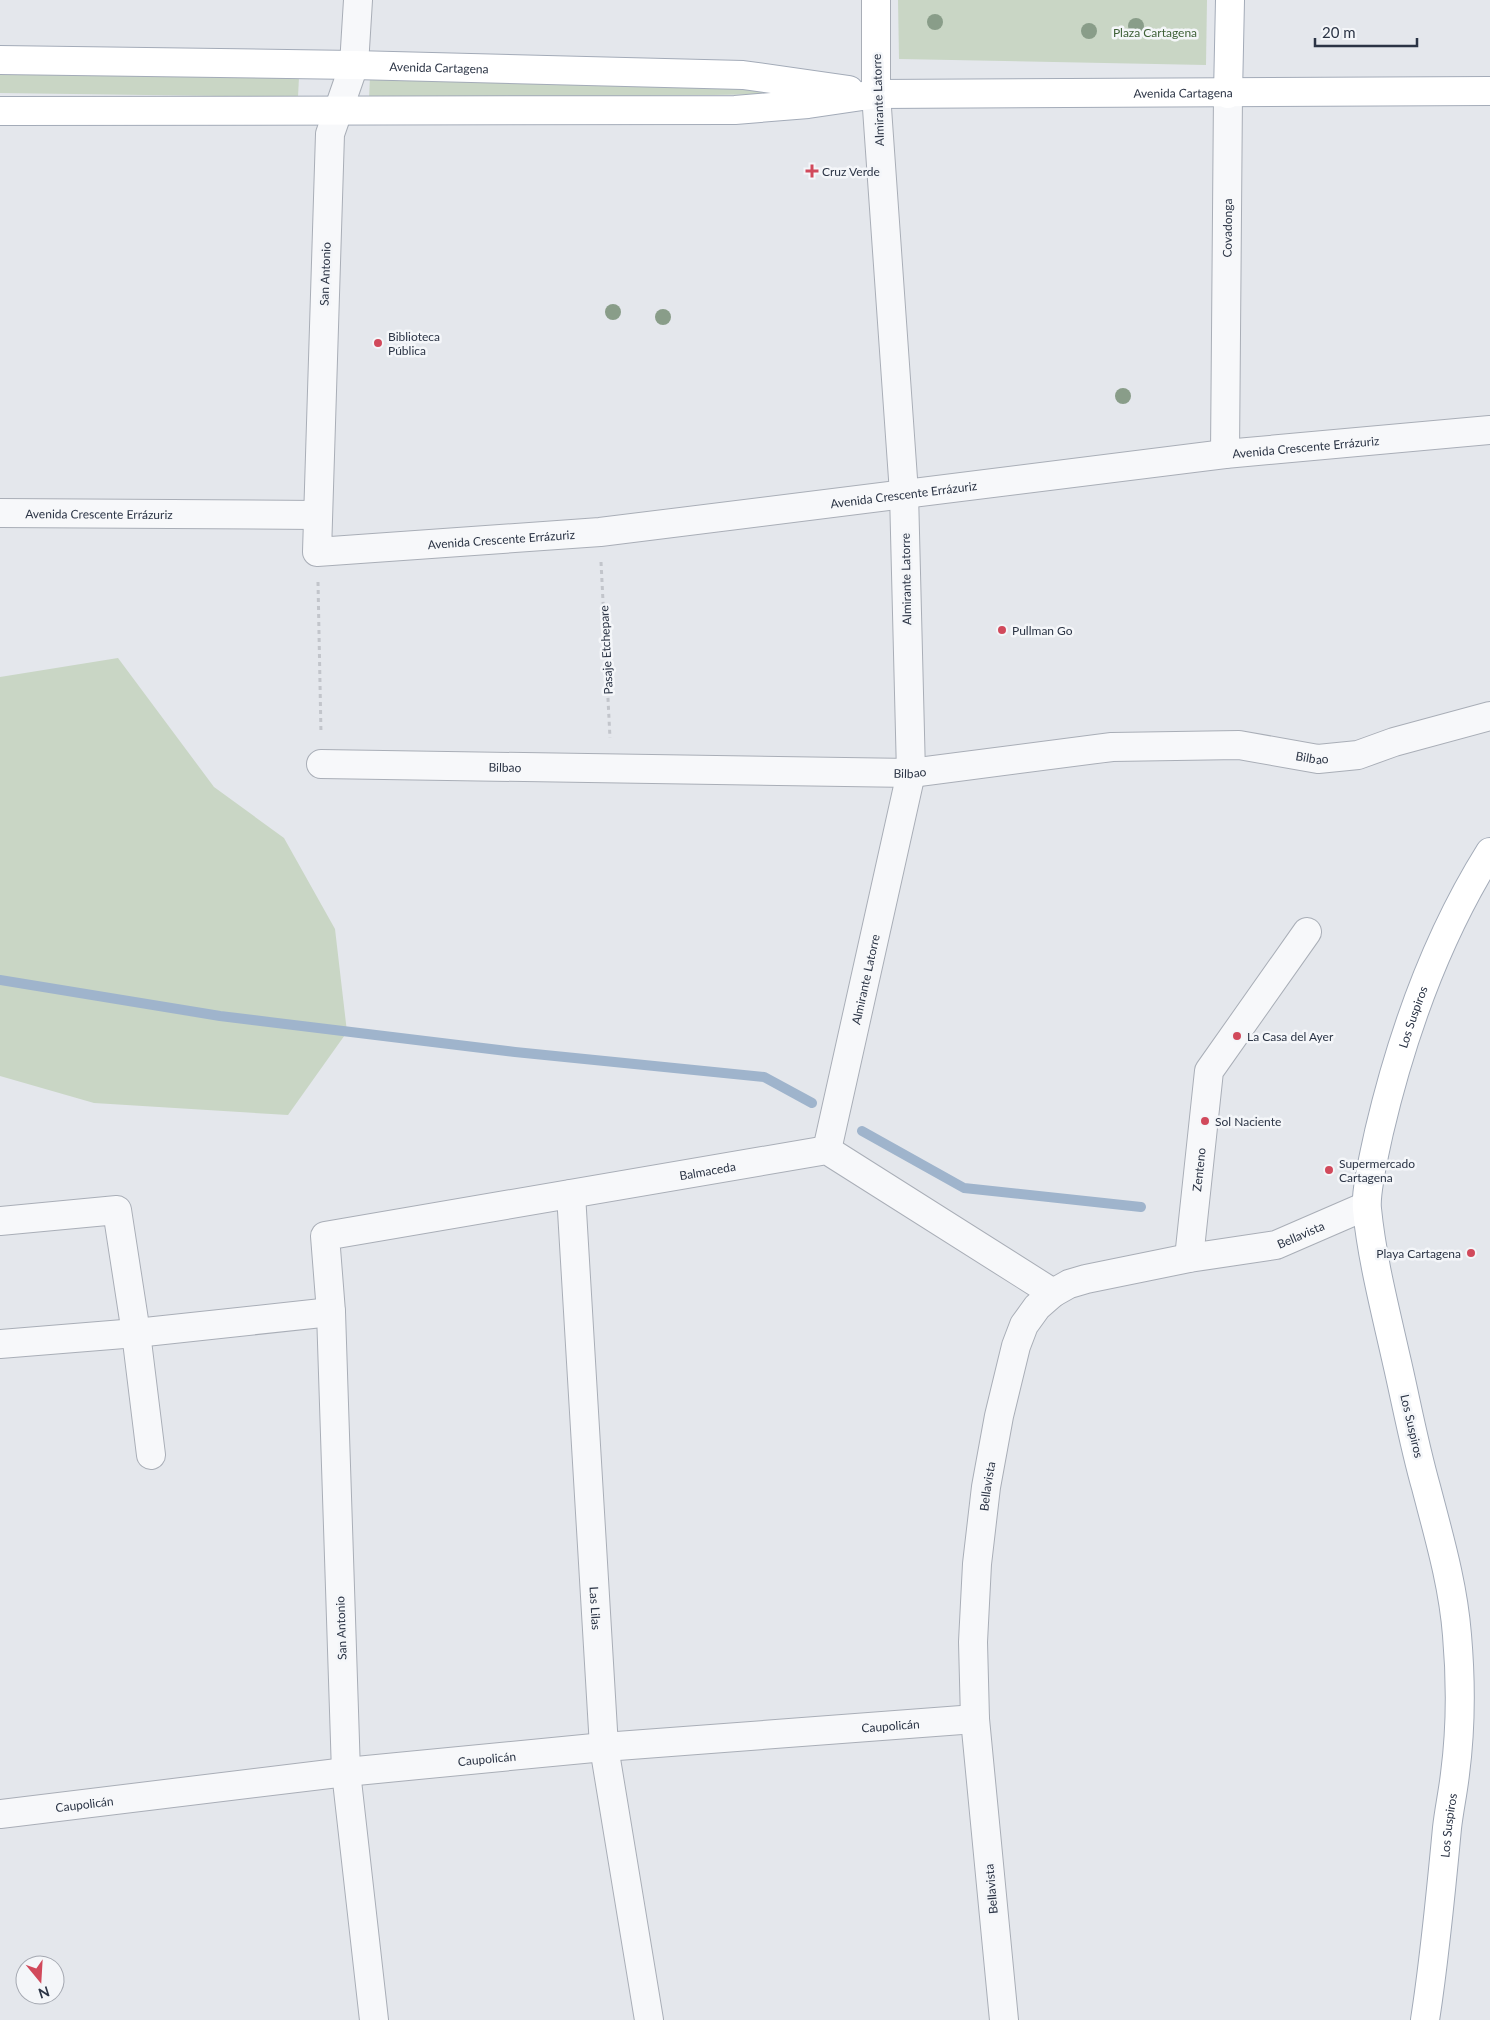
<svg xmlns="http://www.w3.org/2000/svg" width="1490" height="2020" font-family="Lato,sans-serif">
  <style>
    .green { fill: #c9d6c5 }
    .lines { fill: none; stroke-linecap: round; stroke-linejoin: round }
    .stream { stroke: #9fb4cc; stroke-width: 10 }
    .minor-casing { stroke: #a9aeb7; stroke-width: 30 }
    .tertiary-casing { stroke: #a9aeb7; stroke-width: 30 }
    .secondary-casing { stroke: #a9aeb7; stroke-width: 30 }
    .primary-casing { stroke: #a3abb8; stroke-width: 30 }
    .path { stroke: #c2c5cb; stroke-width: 3; stroke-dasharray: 4 4; stroke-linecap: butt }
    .minor { stroke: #f7f8fa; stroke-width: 28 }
    .tertiary { stroke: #f7f8fa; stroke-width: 28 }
    .secondary { stroke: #fff; stroke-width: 28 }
    .primary { stroke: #fff; stroke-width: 28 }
    .tree { fill: #899d89 }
    .poi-dot { fill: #d1495b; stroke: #f4f6f9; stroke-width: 2 }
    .labels { text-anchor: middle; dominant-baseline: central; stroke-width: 5; stroke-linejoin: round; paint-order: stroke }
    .park-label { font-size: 12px; fill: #3f6138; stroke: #f4f6f9 }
    .street-label { font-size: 12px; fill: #2b3445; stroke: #f4f6f9 }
    .poi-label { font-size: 12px; fill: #2b3445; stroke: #f4f6f9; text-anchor: start }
  </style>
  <rect width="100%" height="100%" fill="#e4e7ec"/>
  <g class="green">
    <polygon points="898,0 1207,0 1206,65 899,59"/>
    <polygon points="0,73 299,77 298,97 0,93"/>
    <polygon points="370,76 758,82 777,94 369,100"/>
    <polygon points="118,658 214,787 284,838 335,929 347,1032 288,1115 94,1103 0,1076 0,677"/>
  </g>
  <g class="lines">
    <g class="stream">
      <polyline points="0,980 220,1016 515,1052 764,1077 812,1103"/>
      <polyline points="862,1131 964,1188 1141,1207"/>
    </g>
    <defs>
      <g id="minor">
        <path id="s1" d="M358,0l-4,65 -24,69 -13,418 283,-20 625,-78 265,-24"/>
        <path id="s2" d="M1225,454l3,-360"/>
        <path id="s3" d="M0,513l317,2"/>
        <path id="s4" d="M321,764l590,9 201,-26 127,-2 79,14 40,-4 36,-13 96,-26"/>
        <path id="s5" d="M827,1150l84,-377 -7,-280 -28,-399"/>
        <path id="s6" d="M571,1194l33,553 45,273"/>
        <polyline points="0,1221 117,1210 136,1333 151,1455"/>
        <path id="s7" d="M1189,1258l20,-187 98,-139"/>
        <polyline points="0,1344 136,1333 331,1312"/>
        <path id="s8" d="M0,1814l346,-42 258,-25 371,-28"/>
        <path id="s9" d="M374,2020l-28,-248 -15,-460 -6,-76 502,-86 226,143"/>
      </g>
      <g id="tertiary">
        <path id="s10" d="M1004,2020l-29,-301 -2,-77 4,-78 9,-77 13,-71 17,-70 8,-21 13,-18 16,-14 16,-9 17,-5 103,-21 87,-13 90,-39"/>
      </g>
      <polyline id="secondary" points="876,94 876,0"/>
      <g id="primary">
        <path id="s11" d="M0,60l354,5 389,10 106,15"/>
        <polyline points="1228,94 1230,0"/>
        <path id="s12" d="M0,111l735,-1 73,-6 68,-10 614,-3"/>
        <path id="s13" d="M1425,2020c10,-64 16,-128 22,-192 2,-18 6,-36 8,-54 6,-46 6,-93 2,-139 -4,-51 -18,-98 -31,-148 -12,-42 -20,-86 -30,-129 -11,-49 -24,-99 -29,-149 -2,-17 8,-58 12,-77 23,-98 57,-194 111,-280"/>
      </g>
    </defs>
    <use href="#minor" class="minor-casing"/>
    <use href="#tertiary" class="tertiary-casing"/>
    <use href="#secondary" class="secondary-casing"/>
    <use href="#primary" class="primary-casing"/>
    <g class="path">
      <polyline points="601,562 610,738"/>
      <polyline points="318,582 321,734"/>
    </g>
    <use href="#minor" class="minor"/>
    <use href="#tertiary" class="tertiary"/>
    <use href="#secondary" class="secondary"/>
    <use href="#primary" class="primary"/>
  </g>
  <g class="tree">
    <circle cx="935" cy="22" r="8"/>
    <circle cx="1136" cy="26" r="8"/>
    <circle cx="1089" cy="31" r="8"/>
    <circle cx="613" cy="312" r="8"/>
    <circle cx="663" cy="317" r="8"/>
    <circle cx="1123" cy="396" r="8"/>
  </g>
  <g class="poi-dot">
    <path d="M809.5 163.5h5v5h5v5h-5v5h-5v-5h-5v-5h5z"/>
    <circle cx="378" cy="343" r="5"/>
    <circle cx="1002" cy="630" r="5"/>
    <circle cx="1237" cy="1036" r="5"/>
    <circle cx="1205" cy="1121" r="5"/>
    <circle cx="1329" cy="1170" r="5"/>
    <circle cx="1471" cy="1253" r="5"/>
  </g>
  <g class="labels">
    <g class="park-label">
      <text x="1155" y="32">Plaza Cartagena</text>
    </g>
    <g class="street-label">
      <text stroke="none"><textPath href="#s11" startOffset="439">Avenida Cartagena</textPath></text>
      <text stroke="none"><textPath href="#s12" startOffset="1184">Avenida Cartagena</textPath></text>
      <text transform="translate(878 100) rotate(-92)">Almirante Latorre</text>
      <text stroke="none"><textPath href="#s2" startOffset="226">Covadonga</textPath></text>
      <text transform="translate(325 274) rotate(-88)">San Antonio</text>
      <text stroke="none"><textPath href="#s1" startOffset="1551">Avenida Crescente Errázuriz</textPath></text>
      <text stroke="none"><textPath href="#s1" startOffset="1146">Avenida Crescente Errázuriz</textPath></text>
      <text stroke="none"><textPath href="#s3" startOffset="99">Avenida Crescente Errázuriz</textPath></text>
      <text stroke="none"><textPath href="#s1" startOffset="741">Avenida Crescente Errázuriz</textPath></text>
      <text transform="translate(906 579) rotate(-91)">Almirante Latorre</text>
      <text transform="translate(606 650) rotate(-93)">Pasaje Etchepare</text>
      <text stroke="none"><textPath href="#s4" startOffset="994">Bilbao</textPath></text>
      <text stroke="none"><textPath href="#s4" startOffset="184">Bilbao</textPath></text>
      <text stroke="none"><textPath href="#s4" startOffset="589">Bilbao</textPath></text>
      <text stroke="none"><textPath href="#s5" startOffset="175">Almirante Latorre</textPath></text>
      <text stroke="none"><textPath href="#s13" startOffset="1021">Los Suspiros</textPath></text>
      <text stroke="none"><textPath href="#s7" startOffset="89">Zenteno</textPath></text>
      <text stroke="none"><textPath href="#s9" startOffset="1174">Balmaceda</textPath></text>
      <text stroke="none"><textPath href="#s10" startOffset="1001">Bellavista</textPath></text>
      <text transform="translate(1412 1426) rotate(77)">Los Suspiros</text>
      <text stroke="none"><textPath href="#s10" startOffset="536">Bellavista</textPath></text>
      <text stroke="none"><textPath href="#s6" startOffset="415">Las Lilas</textPath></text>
      <text transform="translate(341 1628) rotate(-92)">San Antonio</text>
      <text stroke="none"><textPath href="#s8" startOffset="895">Caupolicán</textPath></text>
      <text stroke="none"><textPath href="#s8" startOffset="490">Caupolicán</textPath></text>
      <text stroke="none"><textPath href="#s8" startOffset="85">Caupolicán</textPath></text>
      <text stroke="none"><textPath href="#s13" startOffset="196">Los Suspiros</textPath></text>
      <text transform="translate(991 1889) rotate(-95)">Bellavista</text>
    </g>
    <g class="poi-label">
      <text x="822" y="171">Cruz Verde</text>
      <text x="388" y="336">Biblioteca<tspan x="388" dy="14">Pública</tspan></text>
      <text x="1012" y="630">Pullman Go</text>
      <text x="1247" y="1036">La Casa del Ayer</text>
      <text x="1215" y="1121">Sol Naciente</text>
      <text x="1339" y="1163">Supermercado<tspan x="1339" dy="14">Cartagena</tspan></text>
      <text x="1461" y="1253" text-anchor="end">Playa Cartagena</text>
    </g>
  </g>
  <g transform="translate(40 1980) rotate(162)"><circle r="24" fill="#f4f6f9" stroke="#a4a8b1"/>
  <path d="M0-4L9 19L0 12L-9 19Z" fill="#d1495b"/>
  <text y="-8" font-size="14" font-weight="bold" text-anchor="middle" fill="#2b3445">N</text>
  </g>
  <path d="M1315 38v8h102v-8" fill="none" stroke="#2b3445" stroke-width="2.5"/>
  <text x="1322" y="38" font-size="15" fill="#2b3445" stroke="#f4f6f9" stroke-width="4" paint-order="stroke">20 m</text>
</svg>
